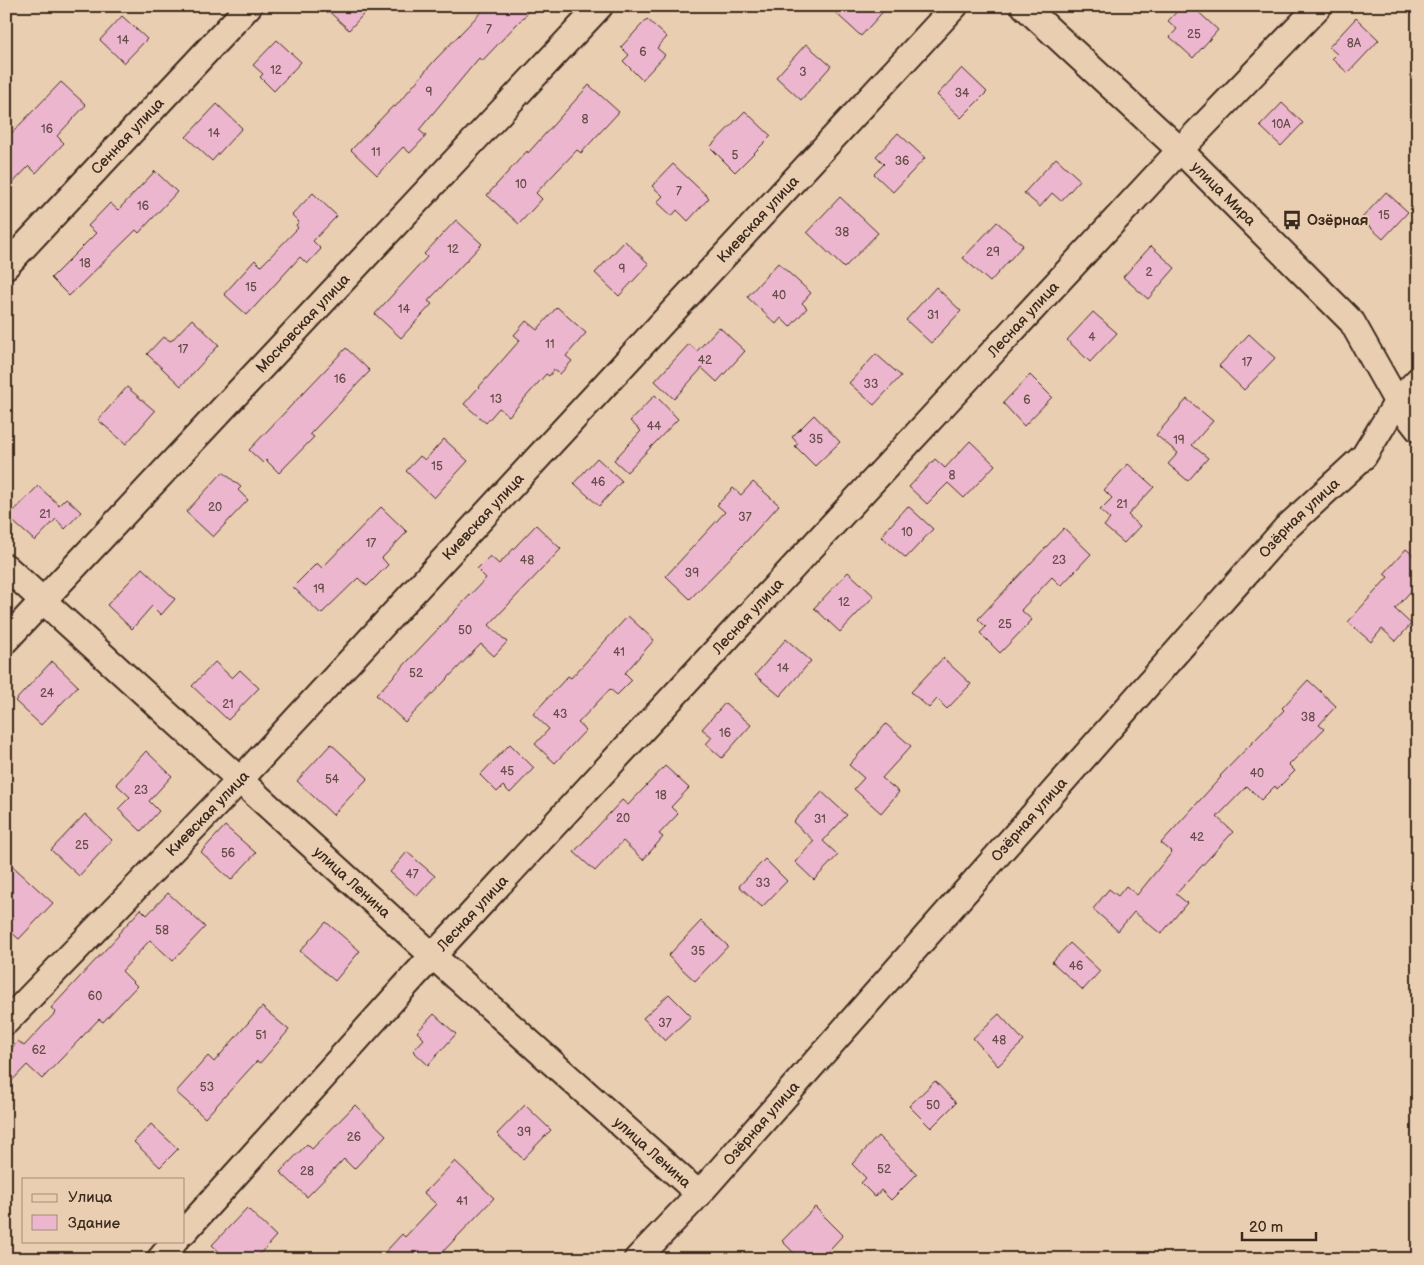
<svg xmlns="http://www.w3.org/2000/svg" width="1424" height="1265" font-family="'Balsamiq Sans',sans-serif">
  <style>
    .building { fill: #ecb6cf; stroke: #3b2a1e }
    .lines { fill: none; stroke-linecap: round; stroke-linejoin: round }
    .minor-casing { stroke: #3b2a1e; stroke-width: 29 }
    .minor { stroke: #eaceb1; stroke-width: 25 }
    .labels { text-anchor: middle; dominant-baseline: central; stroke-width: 4; stroke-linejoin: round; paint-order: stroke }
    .number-label { font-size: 12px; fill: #674d4a }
    .street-label { font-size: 15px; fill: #3b2a1e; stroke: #eaceb1 }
    .poi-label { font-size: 15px; font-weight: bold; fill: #3b2a1e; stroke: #eaceb1; text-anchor: start }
  </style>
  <rect width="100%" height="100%" fill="#eaceb1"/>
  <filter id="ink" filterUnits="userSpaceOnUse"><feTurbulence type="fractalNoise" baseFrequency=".02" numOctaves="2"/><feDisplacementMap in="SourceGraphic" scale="10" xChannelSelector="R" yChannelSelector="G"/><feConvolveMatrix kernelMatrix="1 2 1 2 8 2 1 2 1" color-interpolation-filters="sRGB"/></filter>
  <g filter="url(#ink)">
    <g class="building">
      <polygon points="323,6 371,6 349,30"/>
      <polygon points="487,6 534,6 482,61 479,58 419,130 426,136 410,153 403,147 377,175 351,150 393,106 395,107 434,61"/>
      <polygon points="828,6 888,6 861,36"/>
      <polygon points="1182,6 1192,6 1218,30 1193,58 1170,37 1177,29 1168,21"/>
      <polygon points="122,16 147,39 124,63 100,40"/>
      <polygon points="1356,18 1379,40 1348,73 1332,59 1337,54 1329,47"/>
      <polygon points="647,19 667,37 657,48 665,55 642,80 623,61 629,55 621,47"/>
      <polygon points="277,40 301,62 274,91 260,77 263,74 253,65"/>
      <polygon points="806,44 831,66 801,100 776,77"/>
      <polygon points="962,68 987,92 961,118 937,95"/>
      <polygon points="61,82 86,105 57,136 64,143 36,173 29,166 6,190 6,139"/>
      <polygon points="589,85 619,112 581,153 577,150 536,193 542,199 519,224 487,195 527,151 528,153"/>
      <polygon points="1282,103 1303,123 1281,146 1260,126"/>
      <polygon points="217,104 242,128 212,161 186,137"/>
      <polygon points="745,111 771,136 735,172 710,147"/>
      <polygon points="898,133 925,158 893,192 874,174 884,164 876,156"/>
      <polygon points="1056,158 1080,180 1061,201 1052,193 1040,207 1024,193"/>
      <polygon points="673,164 709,198 688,221 677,210 672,216 657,202 663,196 652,186"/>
      <polygon points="155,171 177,192 139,233 136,230 69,296 51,278 96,233 88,226 110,203 118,210"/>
      <polygon points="1386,192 1408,212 1383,239 1361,219"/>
      <polygon points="313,193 337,216 313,241 321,249 307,264 300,257 247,315 224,294 255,260 261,266 298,228 296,225 299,222 292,215"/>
      <polygon points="840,197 878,233 844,268 807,232"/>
      <polygon points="456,220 482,244 428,301 432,304 401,338 375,314 427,257 424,254"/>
      <polygon points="997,222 1023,245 990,282 963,258"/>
      <polygon points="625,241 649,264 619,296 595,273"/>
      <polygon points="1151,246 1175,268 1148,299 1123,277"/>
      <polygon points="778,263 811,293 802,303 807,308 790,327 781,318 776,324 747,297"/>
      <polygon points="936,287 961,311 931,343 906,320"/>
      <polygon points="557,307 586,333 566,356 572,361 560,374 554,370 549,376 546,374 509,416 499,408 486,423 464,404 520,340 514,335 526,321 537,330"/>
      <polygon points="1093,312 1117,333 1090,362 1067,340"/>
      <polygon points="192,319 219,345 181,386 147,354 163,337 171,341"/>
      <polygon points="719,327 745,351 717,382 702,368 674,399 655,381 689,344 697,351"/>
      <polygon points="1249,334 1275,358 1244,390 1219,366"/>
      <polygon points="346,348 370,371 310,434 314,437 279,473 266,460 263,463 249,450"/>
      <polygon points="876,354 901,376 874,405 849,383"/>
      <polygon points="1030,375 1052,397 1024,426 1003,403"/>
      <polygon points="127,387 155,411 126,444 98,420"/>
      <polygon points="655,395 678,419 627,472 614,460 641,431 630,421"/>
      <polygon points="1187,399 1213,421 1192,445 1208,458 1188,481 1168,464 1178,453 1156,435"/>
      <polygon points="814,415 840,442 815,466 795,446 798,444 792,437"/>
      <polygon points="444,439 468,461 434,498 406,471 420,456 425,460"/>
      <polygon points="970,441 995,465 964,498 948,483 927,504 909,487 935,459 945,468"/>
      <polygon points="597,458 622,481 599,506 574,483"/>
      <polygon points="1128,464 1154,487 1128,515 1140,526 1124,543 1104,526 1110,519 1100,510 1112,498 1104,490"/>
      <polygon points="223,472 241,487 238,490 248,500 213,537 186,512"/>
      <polygon points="753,482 779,505 743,545 690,599 666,576 725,512 717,505 733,488 741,495"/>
      <polygon points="38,486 59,505 66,498 81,512 65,529 56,519 35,541 8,517"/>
      <polygon points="908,506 933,529 906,558 881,536"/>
      <polygon points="381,507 407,532 382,558 388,565 367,586 358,578 321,614 293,587 317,563 322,568"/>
      <polygon points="536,525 561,549 489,625 507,642 494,656 481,644 405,722 376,695 486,578 477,569 490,556 499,564"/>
      <polygon points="1064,528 1091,554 1061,586 1052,577 1021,610 1032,620 1000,653 980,633 986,627 978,619"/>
      <polygon points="1406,549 1418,559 1418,583 1395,609 1411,624 1396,641 1382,629 1371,642 1348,622 1388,577 1384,574"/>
      <polygon points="142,568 175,599 161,615 152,606 132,629 107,605"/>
      <polygon points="848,572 874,596 840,632 814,608"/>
      <polygon points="628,616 654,640 625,673 632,680 617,695 610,689 578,723 586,730 555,763 535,744 549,729 533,714 568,676 571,678"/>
      <polygon points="786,639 811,661 780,696 755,675"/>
      <polygon points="943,658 971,684 947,709 937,699 929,708 911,692"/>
      <polygon points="52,661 78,686 41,725 15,701"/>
      <polygon points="215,662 232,678 240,670 259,688 228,720 192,686"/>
      <polygon points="1308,680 1336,706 1319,725 1324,729 1289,765 1295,771 1277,789 1275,786 1261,800 1247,786 1217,817 1233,832 1176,894 1187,903 1161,934 1134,912 1118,931 1093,909 1109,889 1118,896 1126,886 1137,895 1172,852 1161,843 1221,777 1220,776 1284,710 1282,708"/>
      <polygon points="725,703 751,725 722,758 706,744 712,737 702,729"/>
      <polygon points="886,724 911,746 882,778 899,792 881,813 854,789 864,778 849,765"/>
      <polygon points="331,744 368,778 333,815 297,781"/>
      <polygon points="510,744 534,768 510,793 503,786 497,792 480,775"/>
      <polygon points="146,751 172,776 149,801 159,811 141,831 118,809 130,797 116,784"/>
      <polygon points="665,766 689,788 671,807 678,814 659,834 663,837 643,860 623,841 595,871 574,852 622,800 628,805"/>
      <polygon points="822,792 847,815 823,841 838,855 814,880 795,862 814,841 793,822"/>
      <polygon points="85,814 112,840 79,876 51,850"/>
      <polygon points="225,826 256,853 231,880 201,852"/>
      <polygon points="407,852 435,876 417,896 390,872"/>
      <polygon points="765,859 787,881 762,907 739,886"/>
      <polygon points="6,860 53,903 19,939 6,928"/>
      <polygon points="168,893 205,927 173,961 150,940 122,971 137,986 103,1022 99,1019 42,1079 27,1065 6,1087 6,1054 18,1041 24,1046 56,1012 51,1008 119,935 118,934 141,909 147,915"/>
      <polygon points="701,921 728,946 695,981 668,956"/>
      <polygon points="326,922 360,951 335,981 300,951"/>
      <polygon points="1070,943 1100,971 1083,990 1052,962"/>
      <polygon points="669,994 691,1016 665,1041 643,1018"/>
      <polygon points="262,1007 289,1030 260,1063 257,1061 205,1118 176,1092 208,1056 214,1062"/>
      <polygon points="434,1014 456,1034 428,1065 413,1051 424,1039 417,1032"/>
      <polygon points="999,1014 1024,1041 998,1066 973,1038"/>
      <polygon points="935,1081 956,1103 931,1128 909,1106"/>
      <polygon points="355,1105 386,1135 354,1169 344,1159 307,1197 280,1172 307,1144 312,1149"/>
      <polygon points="525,1105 551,1130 523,1159 497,1134"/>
      <polygon points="151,1124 178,1149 160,1167 134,1142"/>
      <polygon points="878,1136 917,1174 891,1200 881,1190 875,1197 861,1183 866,1178 852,1164"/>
      <polygon points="455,1161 494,1198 436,1259 379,1259 402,1234 405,1237 436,1204 424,1193"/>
      <polygon points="815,1207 843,1235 821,1259 800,1259 782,1241"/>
      <polygon points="247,1208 276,1236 255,1259 227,1259 212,1245"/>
    </g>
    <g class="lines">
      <defs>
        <g id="minor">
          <path id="s1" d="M1024,6l156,144 172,172 45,80 21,27"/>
          <path id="s2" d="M6,266l243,-260"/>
          <path id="s3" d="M6,567l427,389 266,238"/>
          <path id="s4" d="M6,640l594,-634"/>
          <path id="s5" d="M6,1022l234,-242 715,-774"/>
          <path id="s6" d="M184,1232l232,-258 764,-824 139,-144"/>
          <polyline points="160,1259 175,1241"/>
          <path id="s7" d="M637,1259l62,-65 586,-665 79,-73 33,-54 21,-22"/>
        </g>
      </defs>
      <use href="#minor" class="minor-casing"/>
      <use href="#minor" class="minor"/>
    </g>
  </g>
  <defs>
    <symbol id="bus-bare" viewBox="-9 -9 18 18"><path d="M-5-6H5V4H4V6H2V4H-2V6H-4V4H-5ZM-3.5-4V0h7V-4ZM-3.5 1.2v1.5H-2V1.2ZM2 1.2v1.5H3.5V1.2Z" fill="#3b2a1e" stroke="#eaceb1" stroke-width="2.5" paint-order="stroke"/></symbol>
  </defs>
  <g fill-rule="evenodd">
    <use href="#bus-bare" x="1278" y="206" width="28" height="28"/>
  </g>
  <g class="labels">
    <g class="number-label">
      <text x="489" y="29">7</text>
      <text x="1194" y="34">25</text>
      <text x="123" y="40">14</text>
      <text x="1354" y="43">8А</text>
      <text x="643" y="52">6</text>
      <text x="276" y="70">12</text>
      <text x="803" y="72">3</text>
      <text x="429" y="92">9</text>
      <text x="962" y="93">34</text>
      <text x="585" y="119">8</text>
      <text x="1281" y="124">10А</text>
      <text x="47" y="129">16</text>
      <text x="214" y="133">14</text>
      <text x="376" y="152">11</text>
      <text x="735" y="155">5</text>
      <text x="902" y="161">36</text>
      <text x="521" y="184">10</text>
      <text x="679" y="191">7</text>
      <text x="143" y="206">16</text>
      <text x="1384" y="215">15</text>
      <text x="842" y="232">38</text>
      <text x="453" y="249">12</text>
      <text x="993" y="252">29</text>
      <text x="85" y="263">18</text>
      <text x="622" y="269">9</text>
      <text x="1149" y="272">2</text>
      <text x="251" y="287">15</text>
      <text x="779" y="295">40</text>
      <text x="404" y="309">14</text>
      <text x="933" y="315">31</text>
      <text x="1092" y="337">4</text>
      <text x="550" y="344">11</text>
      <text x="183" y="349">17</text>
      <text x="705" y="360">42</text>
      <text x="1247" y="362">17</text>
      <text x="340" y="379">16</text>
      <text x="871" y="384">33</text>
      <text x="496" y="399">13</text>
      <text x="1027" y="400">6</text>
      <text x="654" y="426">44</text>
      <text x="816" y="439">35</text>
      <text x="1179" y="440">19</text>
      <text x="437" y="466">15</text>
      <text x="952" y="475">8</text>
      <text x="598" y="482">46</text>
      <text x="1122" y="504">21</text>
      <text x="215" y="507">20</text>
      <text x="45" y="514">21</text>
      <text x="745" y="517">37</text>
      <text x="907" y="532">10</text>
      <text x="371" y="543">17</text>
      <text x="527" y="560">48</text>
      <text x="1059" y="560">23</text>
      <text x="692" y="573">39</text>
      <text x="319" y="589">19</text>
      <text x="844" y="602">12</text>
      <text x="1005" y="624">25</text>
      <text x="465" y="630">50</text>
      <text x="619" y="652">41</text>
      <text x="783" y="668">14</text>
      <text x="416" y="673">52</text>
      <text x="47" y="693">24</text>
      <text x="228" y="704">21</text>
      <text x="560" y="714">43</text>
      <text x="1308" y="717">38</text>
      <text x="725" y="733">16</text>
      <text x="507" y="771">45</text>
      <text x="1257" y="773">40</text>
      <text x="332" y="779">54</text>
      <text x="141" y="790">23</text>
      <text x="661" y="795">18</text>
      <text x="623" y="818">20</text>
      <text x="820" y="819">31</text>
      <text x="1197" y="837">42</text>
      <text x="82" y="845">25</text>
      <text x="228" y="853">56</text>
      <text x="412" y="874">47</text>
      <text x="763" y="883">33</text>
      <text x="162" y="930">58</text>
      <text x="698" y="951">35</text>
      <text x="1076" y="966">46</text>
      <text x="95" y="996">60</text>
      <text x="665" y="1023">37</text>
      <text x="261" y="1035">51</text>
      <text x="999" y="1040">48</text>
      <text x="39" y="1050">62</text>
      <text x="207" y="1087">53</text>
      <text x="933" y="1105">50</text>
      <text x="524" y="1132">39</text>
      <text x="354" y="1137">26</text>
      <text x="884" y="1169">52</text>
      <text x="307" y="1171">28</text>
      <text x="462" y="1201">41</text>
    </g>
    <g class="street-label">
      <text stroke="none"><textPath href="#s2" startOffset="178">Сенная улица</textPath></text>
      <text stroke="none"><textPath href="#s1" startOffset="274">улица Мира</textPath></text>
      <text stroke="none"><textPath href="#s5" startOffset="1100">Киевская улица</textPath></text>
      <text stroke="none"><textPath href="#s6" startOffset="1240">Лесная улица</textPath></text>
      <text stroke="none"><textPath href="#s4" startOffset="434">Московская улица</textPath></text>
      <text stroke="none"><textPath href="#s5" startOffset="695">Киевская улица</textPath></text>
      <text stroke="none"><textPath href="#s7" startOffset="994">Озёрная улица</textPath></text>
      <text stroke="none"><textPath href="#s6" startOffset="835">Лесная улица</textPath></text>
      <text stroke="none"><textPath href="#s5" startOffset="290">Киевская улица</textPath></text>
      <text stroke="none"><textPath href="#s7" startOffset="589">Озёрная улица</textPath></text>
      <text stroke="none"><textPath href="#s3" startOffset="468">улица Ленина</textPath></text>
      <text stroke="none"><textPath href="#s6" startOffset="430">Лесная улица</textPath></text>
      <text stroke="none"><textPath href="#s7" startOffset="184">Озёрная улица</textPath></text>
      <text stroke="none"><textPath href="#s3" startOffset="872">улица Ленина</textPath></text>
    </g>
    <g class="poi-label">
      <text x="1307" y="220">Озёрная</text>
    </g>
  </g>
  <rect width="1424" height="1265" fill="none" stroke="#eaceb1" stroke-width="25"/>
  <rect x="12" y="12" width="1399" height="1240" fill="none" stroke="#3b2a1e" stroke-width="2" filter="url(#ink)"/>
  <rect x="22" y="1178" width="162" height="65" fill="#eaceb1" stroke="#a48c76"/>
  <rect x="32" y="1194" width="25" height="8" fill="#eaceb1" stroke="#a48c76"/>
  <text x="68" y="1202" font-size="15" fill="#3b2a1e">Улица</text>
  <rect x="32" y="1215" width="25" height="15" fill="#ecb6cf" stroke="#a48c76"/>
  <text x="68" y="1228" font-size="15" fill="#3b2a1e">Здание</text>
  <path d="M1242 1232v8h74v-8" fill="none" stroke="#3b2a1e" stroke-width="2.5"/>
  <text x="1249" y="1232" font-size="15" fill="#3b2a1e" stroke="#eaceb1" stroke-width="4" paint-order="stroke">20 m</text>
</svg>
